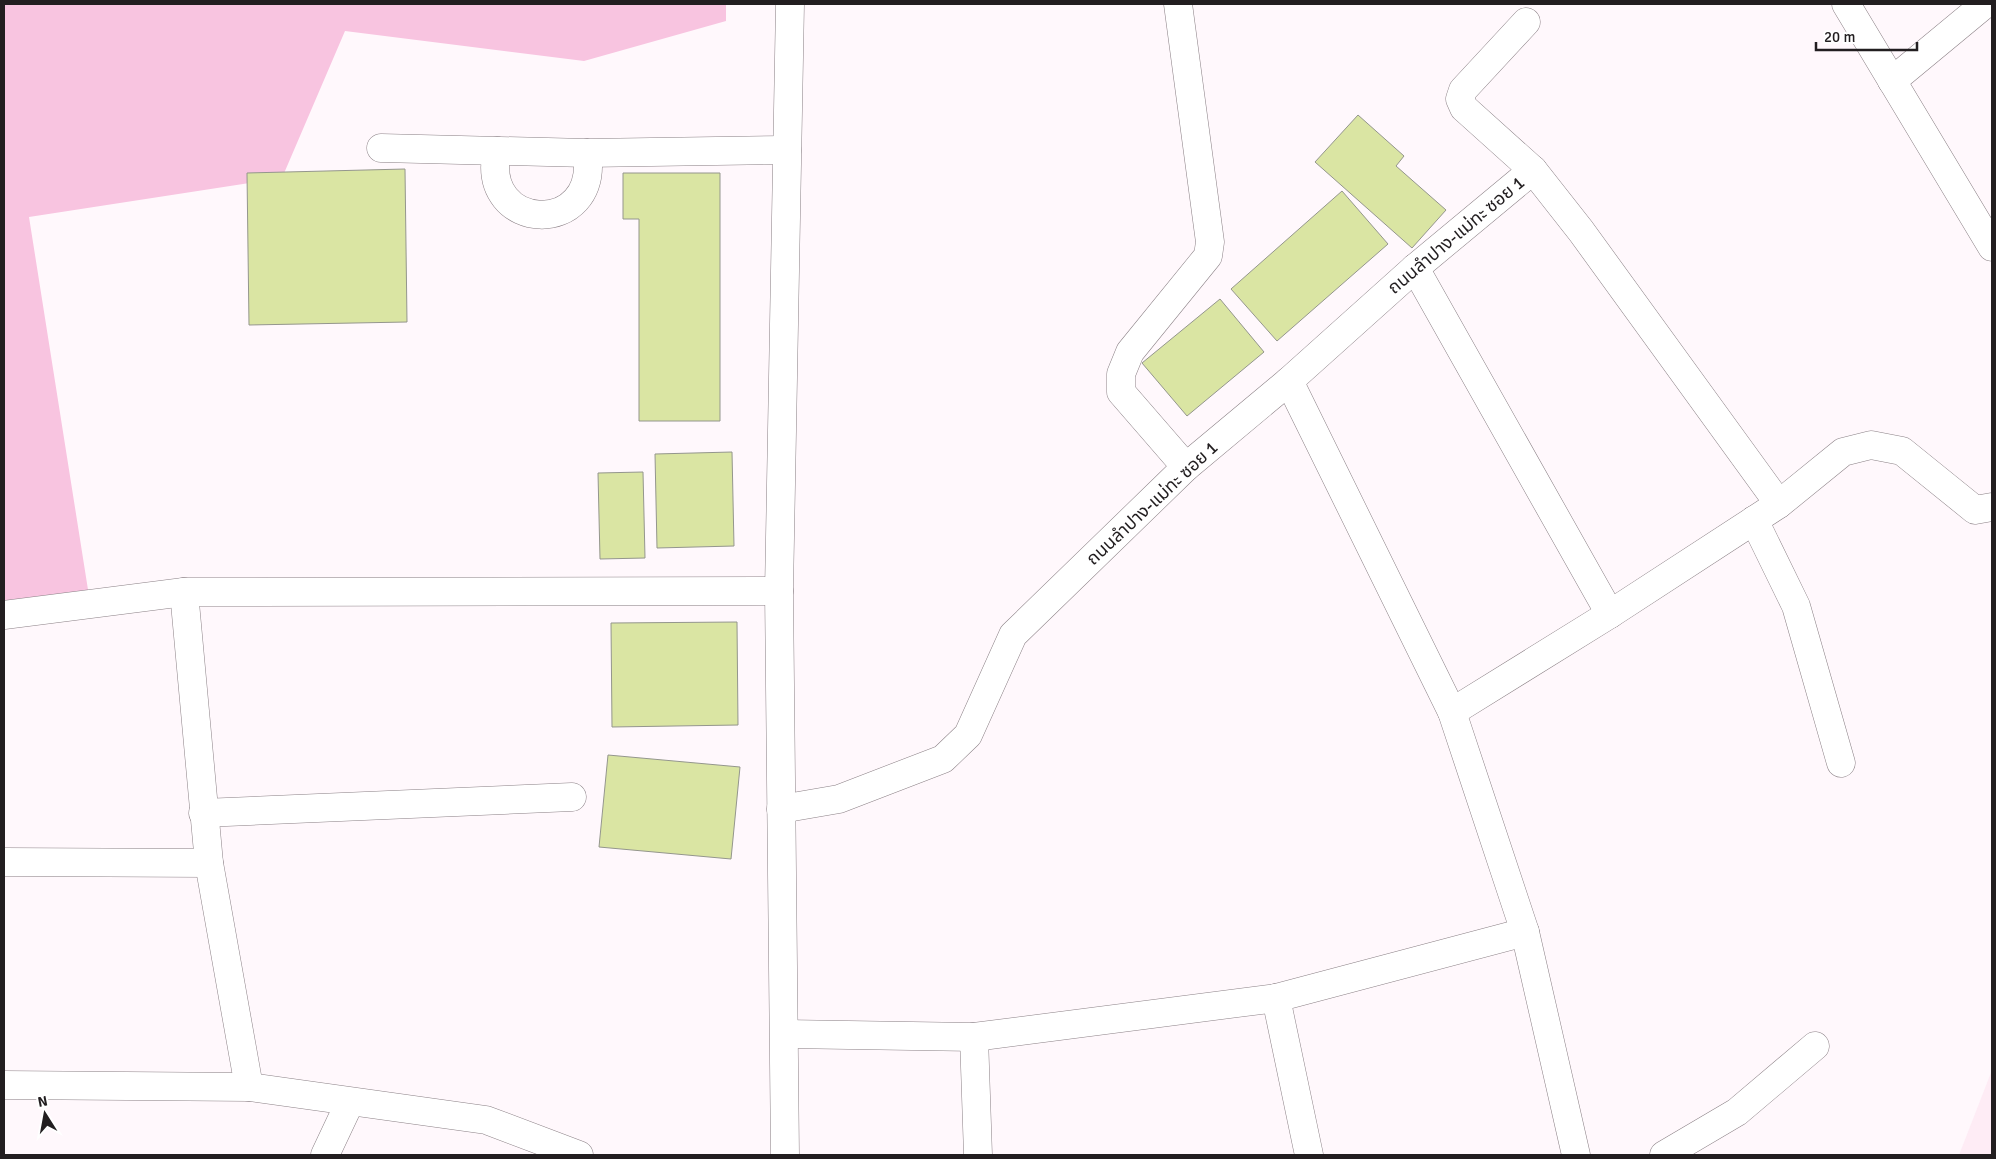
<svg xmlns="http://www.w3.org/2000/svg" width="1996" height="1159" font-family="Signika,'Noto Sans Thai',sans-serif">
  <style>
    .built { fill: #feecf5 }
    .green { fill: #f8c4e0 }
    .building { fill: #dae5a3; stroke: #94968d }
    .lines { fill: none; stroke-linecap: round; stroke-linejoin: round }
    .minor-casing { stroke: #8b8186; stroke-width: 29 }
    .major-casing { stroke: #8b8186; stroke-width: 29 }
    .minor { stroke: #fff; stroke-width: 28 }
    .major { stroke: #fff; stroke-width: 28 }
    .labels { text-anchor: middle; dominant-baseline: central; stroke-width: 4.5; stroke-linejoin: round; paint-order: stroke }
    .street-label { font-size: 18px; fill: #221e20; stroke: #fff }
  </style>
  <rect width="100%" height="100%" fill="#fff8fc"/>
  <polygon class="built" points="1992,1070 1992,1155 1959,1155"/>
  <polygon class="green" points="4,4 726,4 726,21 584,61 345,31 282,178 29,217 92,615 4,612"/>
  <g class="building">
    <polygon points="1358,115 1404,156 1396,166 1446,210 1412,248 1315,162"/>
    <polygon points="405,169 407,322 249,325 247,173"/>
    <polygon points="623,173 720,173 720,421 639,421 639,219 623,219"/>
    <polygon points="1342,191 1388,244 1277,341 1231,289"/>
    <polygon points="1220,299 1264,352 1187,416 1142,363"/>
    <polygon points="732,452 734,546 657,548 655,454"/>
    <polygon points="643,472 645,558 600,559 598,473"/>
    <polygon points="737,622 738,725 612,727 611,623"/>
    <polygon points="608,755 740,767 731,859 599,847"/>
  </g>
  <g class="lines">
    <defs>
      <g id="minor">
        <polyline points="1178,4 1210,242 1208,256 1130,352 1121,374 1121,392 1186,467"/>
        <polyline points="1846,4 1992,247"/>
        <polyline points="1526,22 1463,90 1460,99 1464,108 1533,170 1581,231 1779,504"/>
        <polyline points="1892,81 1985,4"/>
        <polyline points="381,148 587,153 787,150"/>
        <path d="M497,151c-18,82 103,87 90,2"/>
        <polyline points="1415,268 1610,614"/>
        <polyline points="1289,381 1452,712 1525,932 1576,1155"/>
        <polyline points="1754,520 1796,606 1841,763"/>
        <polyline points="184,592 209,863 249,1087"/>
        <polyline points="4,615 184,592 779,591"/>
        <polyline points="1452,712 1610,614 1779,504 1843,452 1871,445 1902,451 1975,510 1992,507"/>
        <polyline points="781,809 839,799 943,759 968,735 1013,635 1186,467 1289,381 1415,268 1533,170"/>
        <polyline points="203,813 572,797"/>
        <polyline points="4,862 209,863"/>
        <polyline points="1276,998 1309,1155"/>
        <polyline points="786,1034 974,1037 1276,998 1525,932"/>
        <polyline points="974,1037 978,1155"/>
        <polyline points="4,1085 249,1087 486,1120 579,1155"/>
        <polyline points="325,1155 350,1102"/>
        <polyline points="1664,1155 1737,1112 1815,1046"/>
      </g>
      <polyline id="major" points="785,1155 779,591 790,4"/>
    </defs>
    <use href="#minor" class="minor-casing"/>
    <use href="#major" class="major-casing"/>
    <use href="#minor" class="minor"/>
    <use href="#major" class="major"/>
  </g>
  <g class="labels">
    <g class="street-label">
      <text transform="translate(1456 235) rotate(-40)">ถนนลำปาง-แม่ทะ ซอย 1</text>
      <text transform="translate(1152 503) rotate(-43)">ถนนลำปาง-แม่ทะ ซอย 1</text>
    </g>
  </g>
  <rect width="1996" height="1159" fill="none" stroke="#221e20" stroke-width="10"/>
  <g transform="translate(45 1114) rotate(349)" stroke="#ffffff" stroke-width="4" paint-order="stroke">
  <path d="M0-4L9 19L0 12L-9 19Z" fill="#221e20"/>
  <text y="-8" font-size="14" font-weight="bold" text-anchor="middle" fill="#221e20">N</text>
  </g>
  <path d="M1816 42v8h101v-8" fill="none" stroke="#221e20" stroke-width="2.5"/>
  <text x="1824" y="42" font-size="15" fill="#221e20" stroke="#ffffff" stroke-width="4" paint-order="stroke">20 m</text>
</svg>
